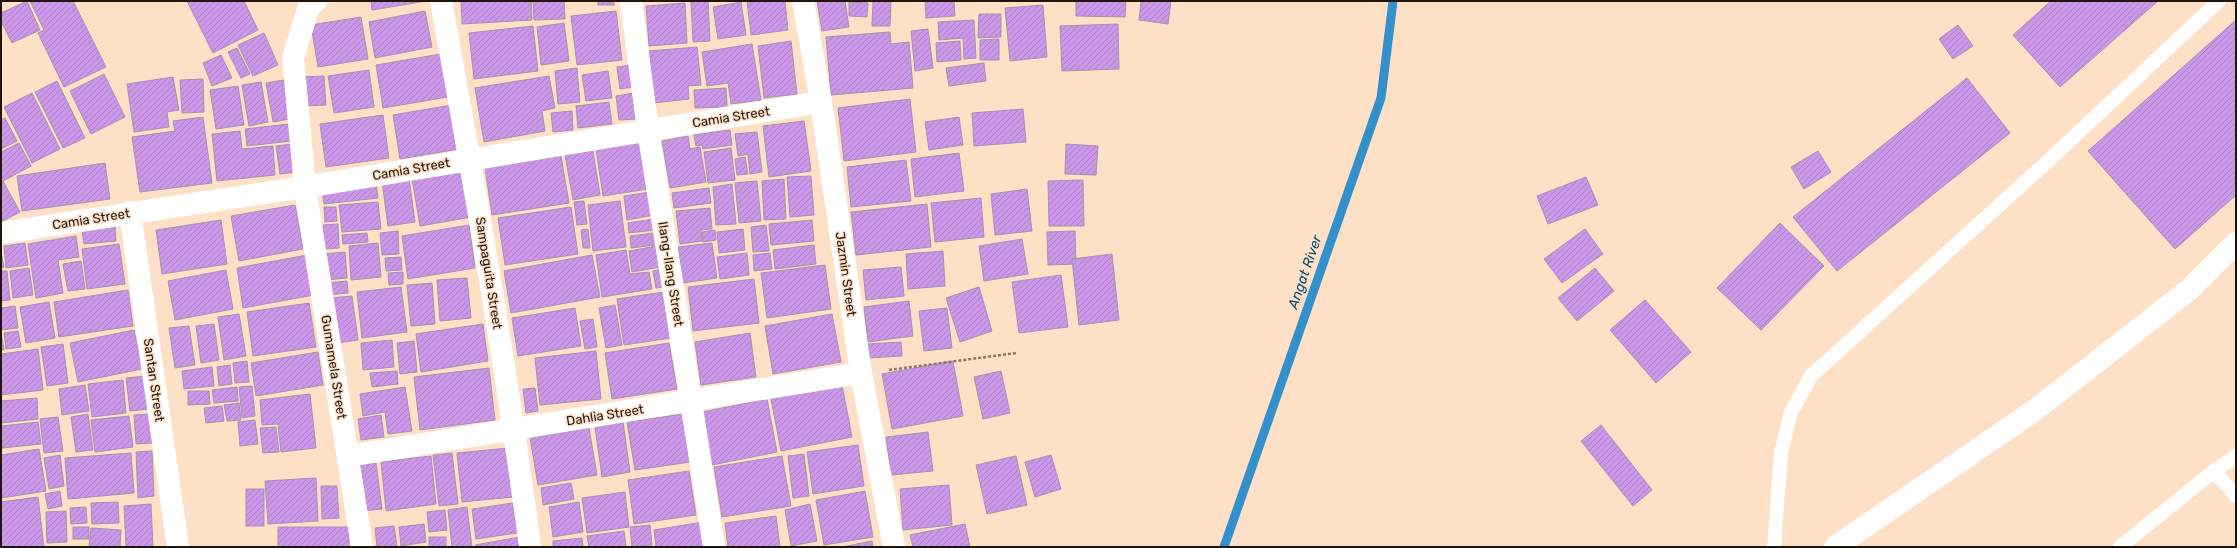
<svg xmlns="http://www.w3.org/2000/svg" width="2237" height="548" font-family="Rubik,sans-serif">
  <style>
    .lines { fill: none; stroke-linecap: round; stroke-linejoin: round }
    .stream { stroke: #3490cd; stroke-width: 9 }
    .building { fill: url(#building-hatch); stroke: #a592af }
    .path { stroke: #8b7767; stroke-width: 2.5; stroke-dasharray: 3 2; stroke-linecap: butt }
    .service { stroke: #fff; stroke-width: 14 }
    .minor { stroke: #fff; stroke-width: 22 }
    .labels { text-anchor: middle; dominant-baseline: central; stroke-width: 3; stroke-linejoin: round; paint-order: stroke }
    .street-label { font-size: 13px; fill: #20150d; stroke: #fee0c7 }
    .water-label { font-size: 14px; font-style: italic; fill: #014b73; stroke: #fee0c7 }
  </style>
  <defs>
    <pattern id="building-hatch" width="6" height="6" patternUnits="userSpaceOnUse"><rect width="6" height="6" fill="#cc97e8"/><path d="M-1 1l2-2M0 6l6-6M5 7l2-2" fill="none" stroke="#af81c6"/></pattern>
  </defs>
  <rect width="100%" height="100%" fill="#fee0c7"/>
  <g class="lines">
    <polyline class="stream" points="1224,547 1381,98 1393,1"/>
  </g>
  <g class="building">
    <polygon points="27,1 40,30 12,43 1,21 1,13"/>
    <polygon points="30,1 73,1 106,67 64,87 38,33 44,30"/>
    <polygon points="187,1 244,1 258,30 213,53"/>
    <polygon points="371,1 427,1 372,10"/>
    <polygon points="461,1 531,1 532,20 462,24"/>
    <polygon points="533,1 564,1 565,19 534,20"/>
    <rect x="598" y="1" width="16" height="4"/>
    <polygon points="691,1 708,1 710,41 693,42"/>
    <polygon points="747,1 785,1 788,30 751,35"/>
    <polygon points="817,1 845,1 849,27 822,31"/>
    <polygon points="873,1 891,1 890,26 872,26"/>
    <polygon points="925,1 954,1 955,16 926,18"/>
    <polygon points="1076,1 1126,1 1125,17 1076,16"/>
    <polygon points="1141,1 1171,1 1168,24 1139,20"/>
    <polygon points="2051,1 2158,1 2060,87 2013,35"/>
    <polygon points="741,2 746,35 718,39 713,7"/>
    <polygon points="849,2 868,3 867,17 849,16"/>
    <polygon points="685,3 687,43 649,46 646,6"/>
    <polygon points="1043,5 1047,57 1010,61 1005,8"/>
    <polygon points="425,11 432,47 375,58 369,22"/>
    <polygon points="616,11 622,60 577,65 571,16"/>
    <polygon points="979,14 1001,14 1001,37 978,38"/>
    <polygon points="361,17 368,59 318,67 311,25"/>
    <polygon points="974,20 976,58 964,59 963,38 939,40 938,22"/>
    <polygon points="2236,20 2236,195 2175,249 2088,151"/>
    <polygon points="564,23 569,61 541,65 537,27"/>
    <polygon points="1118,24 1119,69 1062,71 1060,26"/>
    <polygon points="1958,25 1973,46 1953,59 1939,39"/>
    <polygon points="533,26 538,71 474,79 469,33"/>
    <polygon points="928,29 933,68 915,71 911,31"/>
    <polygon points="890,32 891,44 909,42 913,88 831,95 826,37"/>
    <polygon points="264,33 278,65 253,76 238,45"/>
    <polygon points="999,39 999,60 980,60 980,40"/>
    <polygon points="791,41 797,94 764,98 758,46"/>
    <polygon points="960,41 961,60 937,62 936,43"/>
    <polygon points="752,44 761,100 731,104 728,83 707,86 702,52"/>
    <polygon points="697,47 701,85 688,86 689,99 654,103 649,51"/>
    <polygon points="237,48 250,74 241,78 228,52"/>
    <polygon points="441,54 448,97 383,108 376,65"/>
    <polygon points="221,55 232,78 212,86 203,63"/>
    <polygon points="984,63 986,81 949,86 946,68"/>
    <polygon points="632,65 634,87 620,89 617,67"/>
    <polygon points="577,68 580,102 558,104 555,71"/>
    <polygon points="369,70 374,107 334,113 328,76"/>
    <polygon points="608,71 612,98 586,101 582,75"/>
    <polygon points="104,74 125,117 91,134 70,91"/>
    <polygon points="324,76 326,105 301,106 300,77"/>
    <polygon points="549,76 555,108 542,111 545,131 484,142 475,88"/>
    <polygon points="173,77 179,110 167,112 169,127 134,132 127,84"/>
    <polygon points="1967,78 2010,133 1837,271 1793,217"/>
    <polygon points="203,79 204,112 182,113 180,80"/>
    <polygon points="284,80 290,119 273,122 266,83"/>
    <polygon points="57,81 85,138 63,148 35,92"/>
    <polygon points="261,82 268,122 249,126 242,85"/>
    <polygon points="238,86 244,125 216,129 210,90"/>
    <polygon points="726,88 727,107 695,108 694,90"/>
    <polygon points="32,93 60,149 32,163 4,107"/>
    <polygon points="634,93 637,119 619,120 616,96"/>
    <polygon points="910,99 916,152 844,161 838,108"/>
    <polygon points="609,102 612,124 578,128 576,106"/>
    <polygon points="452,105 459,149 400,159 393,115"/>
    <polygon points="1023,109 1026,142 974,146 972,113"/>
    <polygon points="572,111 573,130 553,132 551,113"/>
    <polygon points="383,115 389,158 326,167 320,124"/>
    <polygon points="203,117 212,183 140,192 132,137 175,131 173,121"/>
    <polygon points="959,117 963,145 929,150 925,122"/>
    <polygon points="5,118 17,141 1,149 1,120"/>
    <polygon points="804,121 811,171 769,177 763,126"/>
    <polygon points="289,124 291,141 247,146 245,129"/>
    <polygon points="730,130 732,145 703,149 702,145 696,146 694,135"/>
    <polygon points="240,131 242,149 273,146 275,175 217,181 212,134"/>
    <polygon points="757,132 762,172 750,174 748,154 738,156 735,134"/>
    <polygon points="688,136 690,149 700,147 706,182 670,188 662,141"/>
    <polygon points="641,142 648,189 603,196 596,149"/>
    <polygon points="19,143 31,166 3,181 20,212 1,222 1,152"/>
    <polygon points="292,144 296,172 280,174 276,146"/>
    <polygon points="1066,144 1098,146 1096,175 1065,174"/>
    <polygon points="731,148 735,180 708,183 704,152"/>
    <polygon points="593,151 600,195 573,200 565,155"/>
    <polygon points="1818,151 1831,172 1804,189 1791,167"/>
    <polygon points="959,153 964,191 915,197 911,159"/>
    <polygon points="561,156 569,203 492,215 485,168"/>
    <polygon points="745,157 748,174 737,175 735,159"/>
    <polygon points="906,160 911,201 851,207 847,167"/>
    <polygon points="105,163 110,199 22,211 17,176"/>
    <polygon points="464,170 472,217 420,226 412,179"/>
    <polygon points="811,176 814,215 790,217 787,177"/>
    <polygon points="1586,177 1598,205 1548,224 1537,196"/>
    <polygon points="409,178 415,222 388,226 382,181"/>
    <polygon points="784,179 786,219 764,220 762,181"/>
    <polygon points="1083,180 1084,226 1049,226 1048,181"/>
    <polygon points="757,181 761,221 739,223 735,183"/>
    <polygon points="376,183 378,198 324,204 322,189"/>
    <polygon points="732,184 736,224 716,225 713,187"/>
    <polygon points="709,188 711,203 674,208 672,193"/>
    <polygon points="1027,189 1032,231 995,235 991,194"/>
    <polygon points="650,192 654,215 627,220 624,196"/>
    <polygon points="981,198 984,237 935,242 931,203"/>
    <polygon points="584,201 587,224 577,225 574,202"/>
    <polygon points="620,201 626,247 593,251 588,205"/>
    <polygon points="378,202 381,229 342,232 339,205"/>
    <polygon points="927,204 931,247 856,255 851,212"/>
    <polygon points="295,205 303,249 239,261 231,216"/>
    <polygon points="324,207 336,207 337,221 325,222"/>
    <polygon points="571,207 578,254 505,265 498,218"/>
    <polygon points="710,208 712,229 701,230 702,241 680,244 676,211"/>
    <polygon points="654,219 655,230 629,233 628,223"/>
    <polygon points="221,220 227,264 162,274 156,230"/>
    <polygon points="812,220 814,241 771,245 769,224"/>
    <polygon points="1780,223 1824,266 1761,330 1717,288"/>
    <polygon points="338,224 339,248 325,249 323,225"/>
    <polygon points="469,225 475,268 408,279 402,236"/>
    <polygon points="766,225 769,251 753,252 751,227"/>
    <polygon points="115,227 116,241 84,244 82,231"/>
    <polygon points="588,229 590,248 583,248 581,230"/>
    <polygon points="743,229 745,250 719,253 717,232"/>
    <polygon points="1585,229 1603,254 1562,283 1544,259"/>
    <polygon points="715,230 716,240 703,242 702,232"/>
    <polygon points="398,231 399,254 382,255 380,233"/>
    <polygon points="1075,231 1076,264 1048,265 1047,232"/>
    <polygon points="367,233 368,242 343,244 342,235"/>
    <polygon points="654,233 656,245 631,248 630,236"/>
    <polygon points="76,236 79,257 58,260 63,293 36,298 28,244"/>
    <polygon points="1022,239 1028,274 984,281 979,246"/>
    <polygon points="25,243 28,265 6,268 4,246"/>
    <polygon points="378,243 381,277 351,280 349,246"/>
    <polygon points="712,243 717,278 683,283 678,247"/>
    <polygon points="119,244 125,284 87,289 82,249"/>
    <polygon points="814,245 816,264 775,269 773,250"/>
    <polygon points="657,246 661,267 632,272 629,251"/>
    <polygon points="626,250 630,274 649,272 652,289 602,297 596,255"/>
    <polygon points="943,251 945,286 908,289 906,254"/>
    <polygon points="1,252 4,267 1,268"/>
    <polygon points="345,252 347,278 326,280 324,254"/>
    <polygon points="747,253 749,275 720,279 717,257"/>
    <polygon points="770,253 772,269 754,271 753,255"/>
    <polygon points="1112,254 1119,320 1079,325 1072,259"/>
    <polygon points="307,255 314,295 243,308 237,268"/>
    <polygon points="592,255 600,297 511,313 504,271"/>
    <polygon points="401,257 402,270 386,271 385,258"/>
    <polygon points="81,261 85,289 68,291 63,264"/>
    <polygon points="825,265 831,309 767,318 761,273"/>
    <polygon points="901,267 904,296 866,300 863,270"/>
    <polygon points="29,268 33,295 13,298 10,271"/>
    <polygon points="1595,268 1614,291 1577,321 1558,298"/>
    <polygon points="662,269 665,287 656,288 653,271"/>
    <polygon points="226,270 233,309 175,320 168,281"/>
    <polygon points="1,271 7,271 10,300 1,301"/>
    <polygon points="403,272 403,284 389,285 388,273"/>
    <polygon points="1061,275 1068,327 1019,333 1012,282"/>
    <polygon points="467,278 471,318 440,321 437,280"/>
    <polygon points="754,279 759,323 693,331 688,287"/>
    <polygon points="347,281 348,293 328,295 327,283"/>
    <polygon points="432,283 435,324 411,326 407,285"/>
    <polygon points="401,287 407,332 362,338 357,292"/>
    <polygon points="979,287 992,331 960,342 946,298"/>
    <polygon points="128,290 133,326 59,337 54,302"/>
    <polygon points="664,292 671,338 624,345 617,299"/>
    <polygon points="352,296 358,340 337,343 331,298"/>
    <polygon points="1645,300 1691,352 1656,383 1610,330"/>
    <polygon points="909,301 913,336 868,342 864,307"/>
    <polygon points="49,302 55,338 26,343 20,307"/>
    <polygon points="309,303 316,347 253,356 247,312"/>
    <polygon points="615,305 622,345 606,348 599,308"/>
    <polygon points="15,306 18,328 1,330 1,308"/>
    <polygon points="575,308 581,346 518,356 512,318"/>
    <polygon points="947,308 952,348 924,351 919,311"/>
    <polygon points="239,314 246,356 224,360 218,317"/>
    <polygon points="832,314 841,362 773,374 765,326"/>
    <polygon points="593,319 597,347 585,349 580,321"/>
    <polygon points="214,324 219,360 201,363 196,326"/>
    <polygon points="483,324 488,361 421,372 416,334"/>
    <polygon points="189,326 195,365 175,368 169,328"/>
    <polygon points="134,330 142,369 78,382 70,343"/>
    <polygon points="18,331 21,347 6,349 4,333"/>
    <polygon points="1,332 4,350 1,350"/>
    <polygon points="750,333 756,377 701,385 695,342"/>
    <polygon points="392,340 394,367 363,370 361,343"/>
    <polygon points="414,341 417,372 400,374 397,343"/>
    <polygon points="901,342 902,356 868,358 867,344"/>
    <polygon points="669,343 677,389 612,399 605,353"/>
    <polygon points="63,344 68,383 47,386 41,347"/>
    <polygon points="38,349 43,390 1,395 1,354"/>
    <polygon points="596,351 601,399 540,405 535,358"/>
    <polygon points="318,352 323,385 256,396 251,363"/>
    <polygon points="247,361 249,382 235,383 233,363"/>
    <polygon points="953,361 963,416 892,429 882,374"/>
    <polygon points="230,365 232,384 219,386 217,367"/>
    <polygon points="212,367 214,386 184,389 182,371"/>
    <polygon points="489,368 495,420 420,430 414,377"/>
    <polygon points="397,371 398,384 372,387 370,373"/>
    <polygon points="1001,371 1010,413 983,419 974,377"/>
    <polygon points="145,376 149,409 130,411 126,378"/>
    <polygon points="123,380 126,413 92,417 88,384"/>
    <polygon points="85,385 89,411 62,415 59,389"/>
    <polygon points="842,385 852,437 781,451 771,399"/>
    <polygon points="252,386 255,416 242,418 239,387"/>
    <polygon points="237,387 238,401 214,403 212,390"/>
    <polygon points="405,387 412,431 388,434 385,412 363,416 360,394"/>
    <polygon points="535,388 538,411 526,413 523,389"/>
    <polygon points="188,391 209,391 210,404 188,405"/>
    <polygon points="310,394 316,448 281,452 278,424 262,425 260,400"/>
    <polygon points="37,398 38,419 1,423 1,401"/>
    <polygon points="767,399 777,452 712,465 702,412"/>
    <polygon points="239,403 241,420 227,421 224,405"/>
    <polygon points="222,406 224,421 206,423 204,408"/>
    <polygon points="88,414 93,450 76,452 71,417"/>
    <polygon points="149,414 152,443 136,444 134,415"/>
    <polygon points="683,414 690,462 635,470 627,422"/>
    <polygon points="381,415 384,437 361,440 358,419"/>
    <polygon points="129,416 133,447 95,452 91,420"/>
    <polygon points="58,417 63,451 44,453 40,419"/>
    <polygon points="255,420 258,444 240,446 238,422"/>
    <polygon points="38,422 41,444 2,448 1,426"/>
    <polygon points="623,422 630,472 602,477 595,427"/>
    <polygon points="1601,425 1652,490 1633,506 1581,441"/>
    <polygon points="276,427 279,452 263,453 260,428"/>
    <polygon points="589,428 597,475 538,485 530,438"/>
    <polygon points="928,432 933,471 891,475 886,437"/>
    <polygon points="858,445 864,486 813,494 807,452"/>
    <polygon points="508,448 513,497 462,502 457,453"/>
    <polygon points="39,449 46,491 1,498 1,455"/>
    <polygon points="152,451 154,496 138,498 136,452"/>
    <polygon points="131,453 134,493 68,499 65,458"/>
    <polygon points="452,453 458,504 439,506 433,455"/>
    <polygon points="804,454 809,496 793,498 788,456"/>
    <polygon points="60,455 64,486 49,489 44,458"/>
    <polygon points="1051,455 1061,489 1035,497 1025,462"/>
    <polygon points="431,456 436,504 386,511 381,462"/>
    <polygon points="782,456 791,506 722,517 714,467"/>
    <polygon points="1016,456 1027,505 987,514 976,465"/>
    <polygon points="376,463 382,509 362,511 356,465"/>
    <polygon points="689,471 696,515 634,524 628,480"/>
    <polygon points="316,478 318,521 268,524 265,481"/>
    <polygon points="571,483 574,499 543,505 541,488"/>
    <polygon points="949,485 952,525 903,530 900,489"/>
    <polygon points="321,486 337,486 339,518 322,519"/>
    <rect x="246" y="489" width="18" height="37"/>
    <polygon points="60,491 62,506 48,509 45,494"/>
    <polygon points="865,491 873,537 824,545 816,500"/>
    <polygon points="625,492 629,527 587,533 582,498"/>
    <polygon points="38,497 44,547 1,547 1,502"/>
    <polygon points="118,502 119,523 92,524 91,503"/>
    <polygon points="579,502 583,532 553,537 549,507"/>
    <polygon points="513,503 517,533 476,539 472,509"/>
    <polygon points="151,504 153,547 126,547 124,506"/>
    <polygon points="810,504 817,541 791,546 785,510"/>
    <polygon points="86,507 87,523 71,524 70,508"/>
    <polygon points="467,507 472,547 452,547 448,510"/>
    <polygon points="445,510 447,530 429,532 427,512"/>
    <polygon points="66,511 67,542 47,543 46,512"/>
    <polygon points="776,516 780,547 728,547 725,523"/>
    <polygon points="703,522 707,547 656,547 654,530"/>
    <polygon points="424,524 426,542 401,546 399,527"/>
    <polygon points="965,524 970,547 913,547 910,535"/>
    <polygon points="650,525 652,545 632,547 630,527"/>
    <polygon points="394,526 397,547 377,547 375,528"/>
    <rect x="73" y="527" width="16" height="12"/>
    <rect x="278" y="527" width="71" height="20"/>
    <polygon points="91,528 121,530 120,547 89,547"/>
    <polygon points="624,531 626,547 589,547 587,536"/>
    <rect x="429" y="537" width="17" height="10"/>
    <polygon points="520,537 522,547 475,547 475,545"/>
    <polygon points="582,538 583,547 553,547 553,541"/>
    <polygon points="872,541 873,547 842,547"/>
  </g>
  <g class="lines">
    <polyline class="path" points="889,370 1016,353"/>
    <g class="service">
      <polyline points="2214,471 2236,496"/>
      <polyline points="1774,547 1781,453 1791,412 1811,376 2047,162 2219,1"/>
      <polyline points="2120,547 2214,471 2236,456"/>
    </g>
    <g class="minor">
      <polyline points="316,1 309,7 293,58 305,187 362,547"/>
      <path d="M441,1c33,181 65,363 89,546"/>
      <polyline points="631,1 648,130 714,547"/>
      <polyline points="803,1 821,102 861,373 894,547"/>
      <polyline points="130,212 178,547"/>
      <polyline points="1,233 305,187 821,102"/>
      <polyline points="349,456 861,373"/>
      <polyline points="1835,547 2035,410 2190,289 2236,243"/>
    </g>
  </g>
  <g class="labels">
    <g class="street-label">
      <text transform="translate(731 117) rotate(-9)">Camia Street</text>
      <text transform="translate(411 169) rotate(-10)">Camia Street</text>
      <text transform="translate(91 219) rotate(-9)">Camia Street</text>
      <text transform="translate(489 273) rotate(81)">Sampaguita Street</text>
      <text transform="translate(671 274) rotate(81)">Ilang-Ilang Street</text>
      <text transform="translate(846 274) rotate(82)">Jazmin Street</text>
      <text transform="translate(334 367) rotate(81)">Gumamela Street</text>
      <text transform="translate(154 380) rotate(82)">Santan Street</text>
      <text transform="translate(605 415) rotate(-9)">Dahlia Street</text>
    </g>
    <g class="water-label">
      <text transform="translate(1305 272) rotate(-71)">Angat River</text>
    </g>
  </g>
  <rect width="2237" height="548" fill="none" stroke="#20150d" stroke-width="4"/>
</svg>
